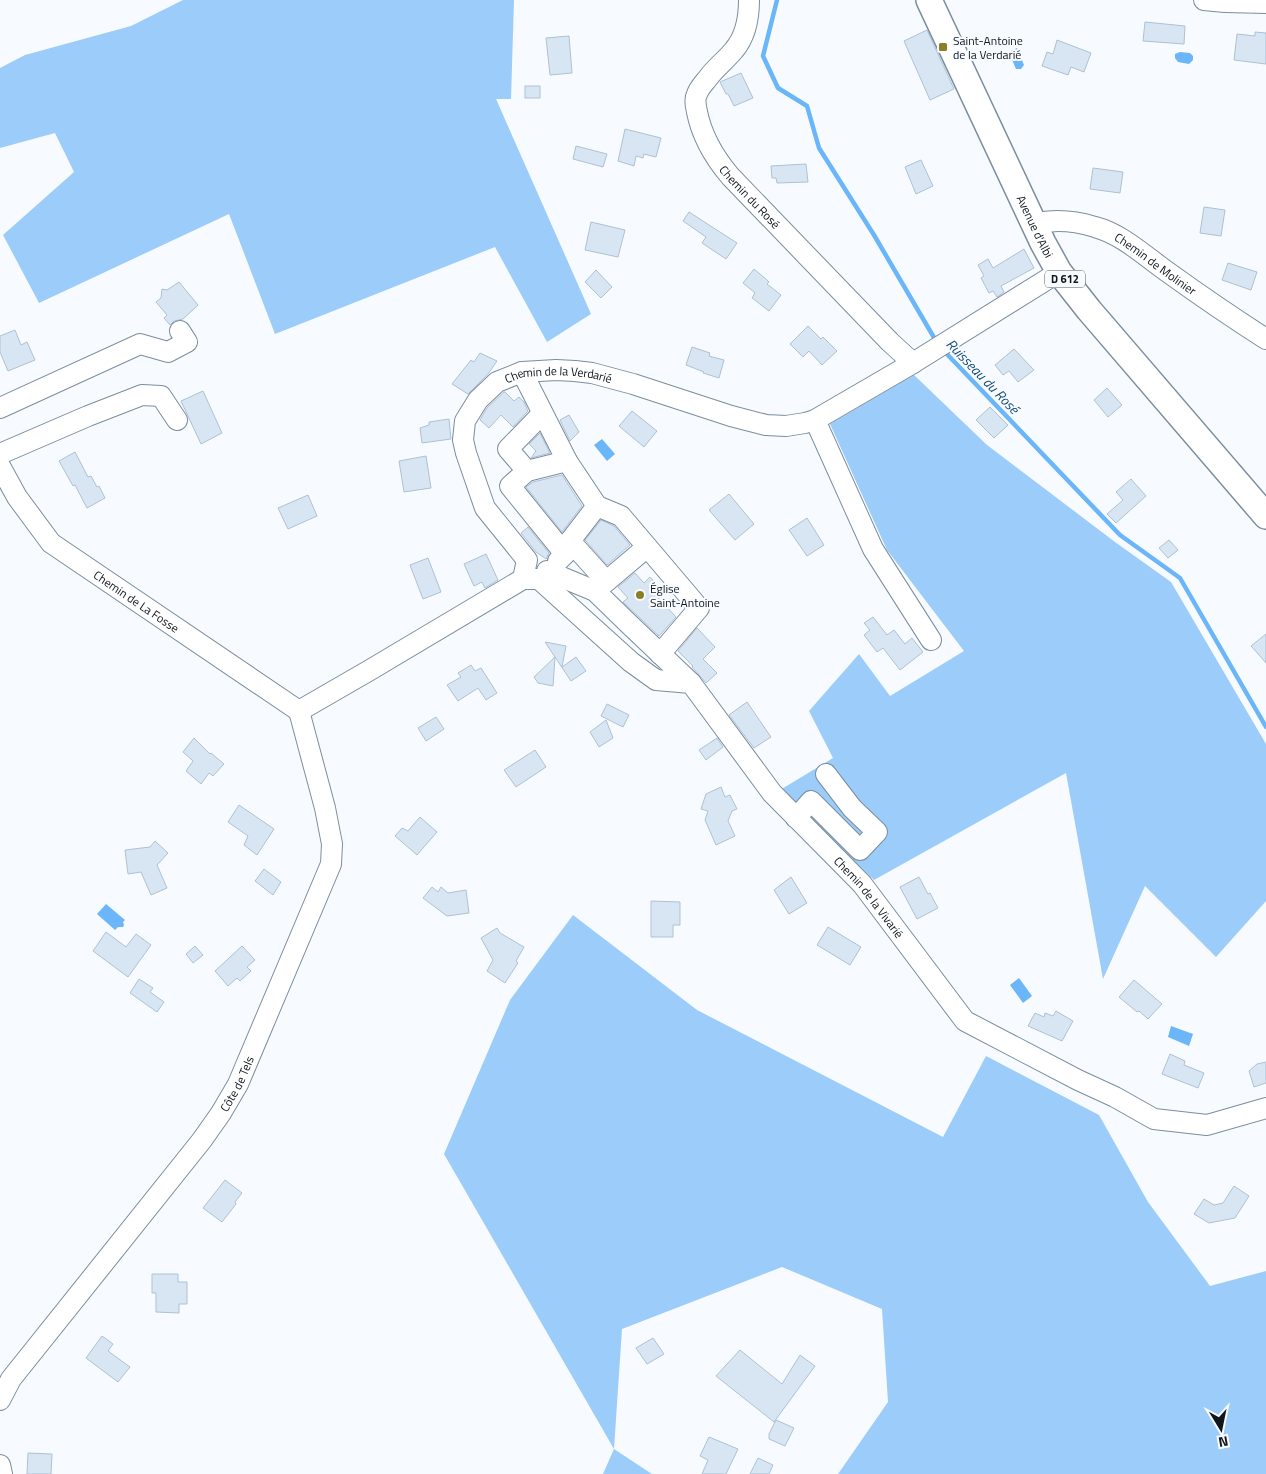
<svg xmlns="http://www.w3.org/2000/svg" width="1266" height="1474" font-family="'Titillium Web',sans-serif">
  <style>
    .green { fill: #9bccfa }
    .water { fill: #6bb6f9 }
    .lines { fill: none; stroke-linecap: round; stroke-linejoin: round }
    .stream { stroke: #6bb6f9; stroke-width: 4.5 }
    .building { fill: #d8e6f4; stroke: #adc1d3 }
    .minor-casing { stroke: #7b8d9f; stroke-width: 22 }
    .major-casing { stroke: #7b8d9f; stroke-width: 28 }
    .minor { stroke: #fff; stroke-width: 20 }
    .major { stroke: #fff; stroke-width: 25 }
    .poi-dot { fill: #8b7e25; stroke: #f7fbff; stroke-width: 2 }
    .labels { text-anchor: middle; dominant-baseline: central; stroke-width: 4; stroke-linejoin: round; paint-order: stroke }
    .shield { fill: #f7fbff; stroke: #555b61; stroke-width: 1 }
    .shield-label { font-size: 11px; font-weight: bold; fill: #0f161d }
    .poi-label { font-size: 12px; fill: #0f161d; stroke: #f7fbff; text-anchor: start }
    .street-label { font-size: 12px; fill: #0f161d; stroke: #f7fbff }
    .water-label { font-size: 14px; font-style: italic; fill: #134975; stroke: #f7fbff }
  </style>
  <rect width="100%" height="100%" fill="#f7fbff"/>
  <g class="green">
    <polygon points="183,0 514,0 511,99 496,99 591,314 547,342 495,247 275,334 229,214 39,303 3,235 74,172 55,133 0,148 0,68 25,55 131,26"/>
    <polygon points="914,375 987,445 1115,542 1171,582 1266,744 1266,901 1216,957 1145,886 1103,979 1066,773 874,880 780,790 833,758 809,711 859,654 890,696 964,651 887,550 830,424"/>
    <polygon points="573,915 697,1010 943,1137 986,1056 1099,1115 1148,1202 1210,1286 1266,1271 1266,1474 838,1474 888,1402 882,1309 782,1267 622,1329 614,1449 652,1474 603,1474 614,1449 444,1154 510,1000"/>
  </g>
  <g class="water">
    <polygon points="1017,48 1024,65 1021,69 1016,69 1010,55 1011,51"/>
    <polygon points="1180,52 1190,53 1193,56 1193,60 1189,64 1178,62 1175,58 1175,54"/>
    <polygon points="602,439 615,454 607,461 594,445"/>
    <polygon points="106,904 125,920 123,922 124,925 123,927 118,927 115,930 97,914"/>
    <polygon points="1019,978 1032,996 1023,1003 1010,985"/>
    <polygon points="1171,1026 1193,1034 1189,1046 1168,1037"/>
  </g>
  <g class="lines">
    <g class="stream">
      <polyline points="777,0 763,56 778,88 807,106 819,148 874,235 936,341"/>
      <polyline points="944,351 1120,535 1180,578 1266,727"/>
    </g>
  </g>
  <g class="building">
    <polygon points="1145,22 1185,26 1184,44 1143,41"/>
    <polygon points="927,30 954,89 930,100 904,41"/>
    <polygon points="1255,32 1266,33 1266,64 1234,60 1237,34 1255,36"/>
    <polygon points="569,36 572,73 550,75 546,38"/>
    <polygon points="1057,40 1091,53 1084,72 1071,67 1068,75 1042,66 1047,52 1053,54"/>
    <polygon points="741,73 753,98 734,106 728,94 726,94 720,82"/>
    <rect x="525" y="86" width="15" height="12"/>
    <polygon points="625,129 661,138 656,157 644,154 643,158 636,156 634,166 618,161"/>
    <polygon points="576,146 607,154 603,167 573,159"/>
    <polygon points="921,160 933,186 916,194 905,167"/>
    <polygon points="806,164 808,182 777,183 776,178 772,178 771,166"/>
    <polygon points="1093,168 1123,172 1120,193 1090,189"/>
    <polygon points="1204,207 1225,210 1221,236 1200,233"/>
    <polygon points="689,212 737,243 726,259 702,243 706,237 683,221"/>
    <polygon points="591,222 625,230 618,257 585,250"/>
    <polygon points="1024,249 1034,268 1001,286 1004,292 997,297 993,291 989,293 981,278 984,276 978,265 988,259 993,268"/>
    <polygon points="1228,263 1257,272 1251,290 1222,280"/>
    <polygon points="754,269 766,279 769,282 767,284 781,295 769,311 752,298 755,293 743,283"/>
    <polygon points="596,270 612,287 601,298 585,282"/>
    <polygon points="179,282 198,305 183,319 174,321 170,325 164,318 167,315 156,302 161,298 162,289 167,290"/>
    <polygon points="808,326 821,339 823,337 837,351 822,365 809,351 803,357 790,344"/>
    <polygon points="15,330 21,345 27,342 35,360 8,371 0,352 0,336"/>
    <polygon points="692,347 710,353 709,356 724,360 719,378 703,373 704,372 686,365"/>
    <polygon points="1014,349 1034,370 1018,382 1009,371 1003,375 995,365"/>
    <polygon points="480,353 497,361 488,374 468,394 452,384 471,360 474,362"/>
    <polygon points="1107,388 1122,405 1108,417 1094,400"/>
    <polygon points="203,391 222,433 201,444 181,401"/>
    <polygon points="504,392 505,392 514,401 519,397 524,402 528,411 513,427 501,415 489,428 480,420 487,408"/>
    <polygon points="990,407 1008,425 994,438 976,420"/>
    <polygon points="632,411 657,431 644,447 619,426"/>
    <polygon points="569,415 579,432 570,441 560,420"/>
    <polygon points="449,419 451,439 422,443 420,428 429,425 429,422"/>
    <polygon points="540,433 550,453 531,458 536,451 529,444"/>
    <polygon points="75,452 88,477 91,476 97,487 99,486 105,498 87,508 75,485 73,486 59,461"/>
    <polygon points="426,456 431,488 404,492 399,461"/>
    <polygon points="562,475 582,506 562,532 526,487 533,482"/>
    <polygon points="1131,479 1146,496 1116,523 1107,514 1123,500 1116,492"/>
    <polygon points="729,494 754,524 735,540 709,510"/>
    <polygon points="308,495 317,516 288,529 278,508"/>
    <polygon points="807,518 824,545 807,556 789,530"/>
    <polygon points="601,520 614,526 630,545 607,565 585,540"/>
    <polygon points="528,527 549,553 546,559 536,552 521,533"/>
    <polygon points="1169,540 1178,550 1168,558 1159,548"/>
    <polygon points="486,554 498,580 485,588 482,582 474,586 464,564"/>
    <polygon points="428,558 441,592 423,599 410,565"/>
    <polygon points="635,573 644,583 650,577 658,586 652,591 676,617 659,636 623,602 628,598 618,587"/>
    <polygon points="873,617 887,635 894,630 905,644 912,638 923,652 900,670 883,648 877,652 864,635 870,630 864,623"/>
    <polygon points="697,628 715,647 703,659 717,673 706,683 692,667 693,666 678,651"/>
    <polygon points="1266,634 1266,663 1251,646"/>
    <polygon points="545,642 566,646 562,667 576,657 586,671 571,681"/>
    <polygon points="555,657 553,686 538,683 534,677"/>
    <polygon points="471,665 475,671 481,668 497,693 486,700 478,688 458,701 447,685 461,677 458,673"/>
    <polygon points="747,702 771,737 754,748 729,715"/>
    <polygon points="607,704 629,715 623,727 601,716"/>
    <polygon points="436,717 444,729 426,741 418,728"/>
    <polygon points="606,720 613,738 599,747 590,732"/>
    <polygon points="194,738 210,754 211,753 224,764 213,776 209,773 201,784 186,771 193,761 183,752"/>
    <polygon points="717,738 723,747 706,760 699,750"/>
    <polygon points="535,750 546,767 516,787 504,770"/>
    <polygon points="721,787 725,797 730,795 737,809 732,811 728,821 735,836 716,845 705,820 708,811 701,809 706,794"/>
    <polygon points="239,805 274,829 257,855 244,845 248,836 228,822"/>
    <polygon points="420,817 437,832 417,855 395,836 402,828 408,831"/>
    <polygon points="155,841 168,853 157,865 167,888 151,895 141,872 128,874 125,850 150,847"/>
    <polygon points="264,869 281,882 273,895 255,881"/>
    <polygon points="791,877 807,903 789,914 774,890"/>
    <polygon points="919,877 928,894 930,893 938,908 917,919 900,887"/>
    <polygon points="432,887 438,892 441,887 448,893 466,890 469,913 447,916 423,898"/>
    <polygon points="651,901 680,902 680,925 673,925 673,937 651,937"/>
    <polygon points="828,927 861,947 850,965 817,945"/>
    <polygon points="497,928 500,933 524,947 516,961 518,963 505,983 487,971 493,960 481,938"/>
    <polygon points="106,932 126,947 136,934 151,945 128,977 93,951"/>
    <polygon points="195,946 203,955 193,963 186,954"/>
    <polygon points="242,946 255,960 247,967 251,971 240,981 237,978 228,986 215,971"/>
    <polygon points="139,979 153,988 150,992 164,1002 157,1012 130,993"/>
    <polygon points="1134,980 1162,1004 1148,1019 1139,1011 1137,1012 1119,997"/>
    <polygon points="1056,1011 1073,1021 1062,1041 1028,1026 1035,1013 1044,1017 1045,1013 1053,1016"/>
    <polygon points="1170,1054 1185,1061 1184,1065 1204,1073 1198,1088 1162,1074"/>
    <polygon points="1266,1062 1266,1083 1254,1087 1249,1071 1257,1064"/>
    <polygon points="225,1180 242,1193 235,1202 236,1204 222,1222 203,1208"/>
    <polygon points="1234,1186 1249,1196 1235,1218 1209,1223 1194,1214 1204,1199 1214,1205 1223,1203"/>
    <polygon points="152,1274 178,1274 178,1282 187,1282 187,1304 179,1304 179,1313 156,1312 156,1293 152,1293"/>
    <polygon points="102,1336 113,1344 108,1351 130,1367 118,1382 86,1358"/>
    <polygon points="653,1338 664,1354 647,1364 636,1348"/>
    <polygon points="740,1350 782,1384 800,1355 815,1366 774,1422 716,1376"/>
    <polygon points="776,1420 794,1428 785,1446 769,1439 769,1434"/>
    <polygon points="709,1437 738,1449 726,1474 702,1474 708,1460 700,1456"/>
    <polygon points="28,1453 52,1454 51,1474 27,1474"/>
    <polygon points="758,1458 773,1465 769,1474 750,1474"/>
  </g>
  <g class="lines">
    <defs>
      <g id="minor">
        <path id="s1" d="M749,0c0,17 -3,36 -15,50 -8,10 -19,18 -26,28 -4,5 -9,10 -11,16 -3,6 -1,12 0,18 5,25 17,45 33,64l160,166 23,21"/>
        <polyline points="1204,0 1225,2 1266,3"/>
        <path id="s2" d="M1035,224c19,-5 40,-3 60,3 27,7 51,30 74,46 32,23 64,45 97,66"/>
        <polyline points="522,372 567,461 597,506 621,516 699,608 660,654"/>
        <polyline points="0,408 140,344 168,352 187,342 180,331"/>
        <polyline points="815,420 873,549 931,640"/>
        <polyline points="0,454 88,416 142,395 161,396 177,420"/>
        <path id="s3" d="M0,466l17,31 34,46 248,168"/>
        <polyline points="527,471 508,449 542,414"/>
        <polyline points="570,541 606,581"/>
        <polyline points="565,554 510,486 527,471 567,461"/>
        <polyline points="558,561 565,554 570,541 597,506"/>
        <polyline points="547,571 595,591 630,625 691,683"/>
        <path id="s4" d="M523,579h16l92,83 25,18 35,3 81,110 90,91 103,137 113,59 37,17 39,22 53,6 59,-17"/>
        <polyline points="595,591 647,547"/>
        <path id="s5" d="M299,711l71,-41 153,-91 4,-19 -42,-52 -19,-55 -3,-13 2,-19 13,-21 19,-18 25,-10 34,-2 19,1 17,2 41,11 98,32 35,9 20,1 19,-3 10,-3 98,-57 146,-91"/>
        <polyline points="796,818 811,801 860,850 877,832 852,808 826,774"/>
        <path id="s6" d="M0,1400l11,-21 191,-239 19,-27 17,-29 93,-220 1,-20 -7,-36 -26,-97"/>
        <polyline points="0,1465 2,1474"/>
      </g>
      <g id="major">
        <path id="s7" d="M929,0l114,243 16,29 30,38 177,206"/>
      </g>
    </defs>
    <use href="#minor" class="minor-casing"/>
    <use href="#major" class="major-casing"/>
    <use href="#minor" class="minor"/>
    <use href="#major" class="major"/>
  </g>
  <g class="poi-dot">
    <rect x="938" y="42" width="10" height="10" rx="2.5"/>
    <circle cx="640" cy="595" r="5"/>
  </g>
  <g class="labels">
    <rect class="shield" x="1045" y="270.5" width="40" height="17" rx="4"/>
    <g class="shield-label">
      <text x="1065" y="279">D 612</text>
    </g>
    <g class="poi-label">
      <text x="953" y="40">Saint-Antoine<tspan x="953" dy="14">de la Verdarié</tspan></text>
      <text x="650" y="588">Église<tspan x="650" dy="14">Saint-Antoine</tspan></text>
    </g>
    <g class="street-label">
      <text stroke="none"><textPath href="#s1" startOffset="231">Chemin du Rosé</textPath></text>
      <text stroke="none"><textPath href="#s7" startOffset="250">Avenue d'Albi</textPath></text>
      <text stroke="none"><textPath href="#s2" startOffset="132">Chemin de Molinier</textPath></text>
      <text stroke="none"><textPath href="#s5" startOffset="551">Chemin de la Verdarié</textPath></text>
      <text stroke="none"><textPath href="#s3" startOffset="196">Chemin de La Fosse</textPath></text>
      <text stroke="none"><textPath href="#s4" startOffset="485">Chemin de la Vivarié</textPath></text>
      <text stroke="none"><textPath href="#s6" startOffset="396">Côte de Tels</textPath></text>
    </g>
    <g class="water-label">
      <text transform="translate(983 376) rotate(46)">Ruisseau du Rosé</text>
    </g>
  </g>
  <g transform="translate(1221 1429) rotate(170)" stroke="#f7fbff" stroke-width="4" paint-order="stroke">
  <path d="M0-4L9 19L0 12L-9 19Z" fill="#0f161d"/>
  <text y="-8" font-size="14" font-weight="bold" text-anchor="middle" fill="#0f161d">N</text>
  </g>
</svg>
